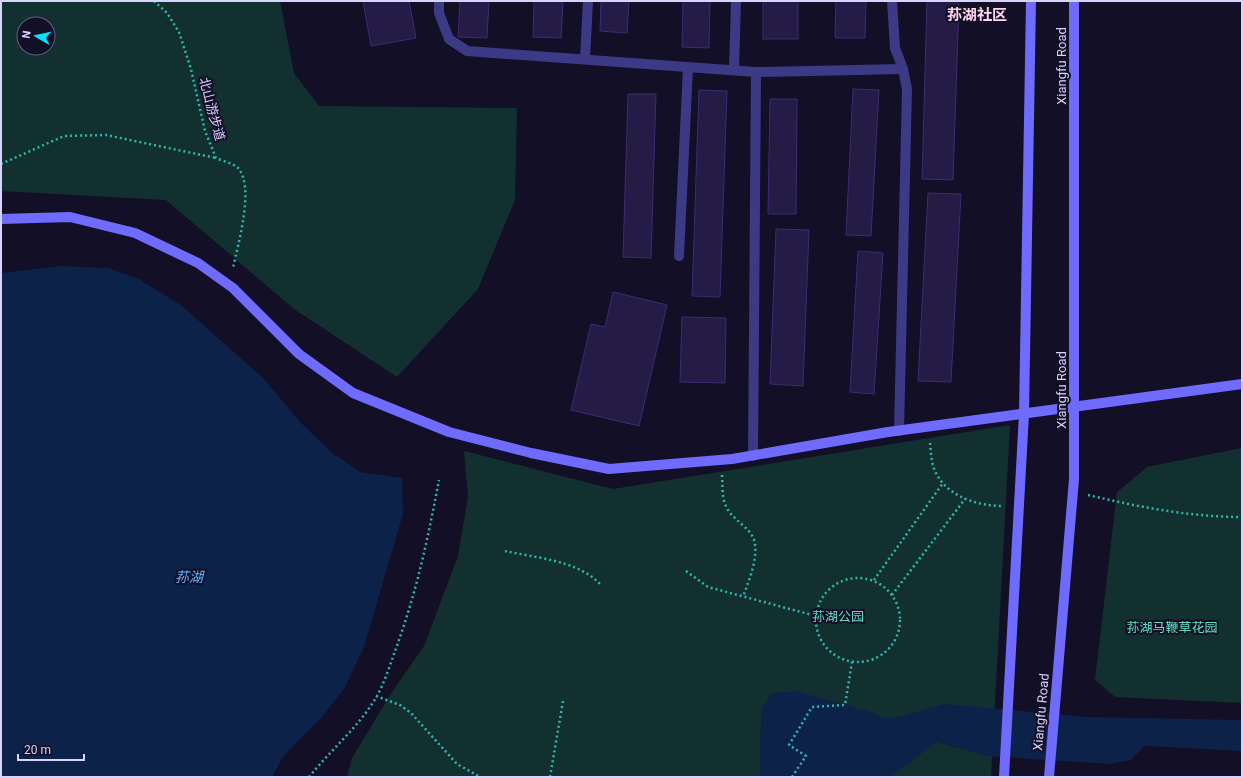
<svg xmlns="http://www.w3.org/2000/svg" width="1243" height="778" font-family="Roboto,'Noto Sans SC',sans-serif">
  <style>
    .green { fill: #12302f; fill-rule: evenodd }
    .water { fill: #0c2248 }
    .building { fill: #241b47; stroke: #3b2d73 }
    .lines { fill: none; stroke-linecap: round; stroke-linejoin: round }
    .path { stroke: #2fb8b0; stroke-width: 2.5; stroke-dasharray: 2 3; stroke-linecap: butt }
    .service { stroke: #3d3a85; stroke-width: 10 }
    .secondary { stroke: #6f6bff; stroke-width: 10 }
    .labels { text-anchor: middle; dominant-baseline: central; stroke-width: 4; stroke-linejoin: round; paint-order: stroke }
    .street-label { font-size: 13px; fill: #d9d4ff; stroke: #130f26 }
    .park-label { font-size: 13px; fill: #5fe0c0; stroke: #130f26 }
    .water-label { font-size: 14px; font-style: italic; fill: #62b6ff; stroke: #130f26 }
    .quarter-label { font-size: 15px; font-weight: bold; fill: #ffd6f0; stroke: #130f26 }
  </style>
  <rect width="100%" height="100%" fill="#130f26"/>
  <g class="green">
    <path d="M1,1h279l14,72 25,33 198,2 -2,92 -37,89 -81,88 -103,-68 -128,-109 -165,-9zM24,24h24v24h-24z"/>
    <polygon points="1010,425 991,777 347,777 352,758 392,692 424,646 458,556 468,497 464,451 613,489"/>
    <polygon points="1242,448 1242,703 1115,697 1095,680 1117,492 1147,467"/>
  </g>
  <g class="water">
    <polygon points="60,266 109,268 139,279 181,305 263,378 300,422 331,452 360,472 402,478 403,514 364,647 344,689 322,717 282,758 272,777 1,777 1,273"/>
    <polygon points="795,691 871,712 884,718 903,716 944,704 1087,717 1242,720 1242,751 1144,746 1131,760 1109,764 987,756 936,742 890,777 760,777 760,741 762,708 772,693"/>
  </g>
  <g class="building">
    <polygon points="363,1 409,1 416,38 371,46"/>
    <polygon points="460,1 489,1 487,38 458,37"/>
    <polygon points="534,1 563,1 561,38 533,37"/>
    <polygon points="601,1 629,1 627,33 600,31"/>
    <polygon points="683,1 710,1 709,48 682,47"/>
    <rect x="763" y="1" width="35" height="38"/>
    <polygon points="836,1 866,1 865,38 835,38"/>
    <polygon points="927,1 959,1 953,180 922,179"/>
    <polygon points="853,89 879,90 871,236 846,235"/>
    <polygon points="699,90 727,91 720,297 692,296"/>
    <polygon points="628,94 656,94 651,258 623,257"/>
    <polygon points="770,99 797,99 796,214 768,214"/>
    <polygon points="928,193 961,194 951,382 918,381"/>
    <polygon points="776,229 809,230 803,386 770,384"/>
    <polygon points="858,251 883,253 874,394 850,392"/>
    <polygon points="613,292 667,305 639,426 571,410 591,324 605,327"/>
    <polygon points="682,317 726,318 725,383 680,382"/>
  </g>
  <g class="lines">
    <g class="path">
      <path d="M154,1l13,12 12,19 12,37 14,62 11,27c6,3 17,5 22,10 17,19 0,76 -5,100"/>
      <polyline points="1,164 64,136 106,135 216,158"/>
      <path d="M930,443c1,8 1,20 5,28 11,25 42,35 68,35"/>
      <path d="M722,475c1,11 -1,23 5,33 6,13 26,20 28,36 2,18 -6,36 -12,53"/>
      <path d="M1088,495c51,12 102,22 154,22"/>
      <path d="M505,551c31,7 72,9 95,33"/>
      <polyline points="686,571 708,587 816,616"/>
      <circle cx="858" cy="620" r="42"/>
      <polyline points="874,580 943,483"/>
      <polyline points="892,595 965,499"/>
      <polyline points="376,696 400,705 411,713 457,764 480,777"/>
      <path d="M309,777c20,-25 45,-46 63,-73 11,-16 17,-36 23,-53 21,-56 33,-113 44,-171"/>
      <polyline points="550,777 563,701"/>
      <polyline points="792,777 806,756 789,745 812,707 845,705 852,662"/>
    </g>
    <g class="service">
      <polyline points="439,1 439,13 449,39 467,51 756,72 903,69"/>
      <polyline points="892,1 895,48 903,69 907,89 899,431"/>
      <polyline points="585,59 588,1"/>
      <polyline points="734,70 736,1"/>
      <polyline points="679,256 688,67"/>
      <polyline points="753,456 756,72"/>
    </g>
    <g class="secondary">
      <polyline points="1,219 70,217 135,233 198,263 233,288 299,354 353,393 449,432 531,453 609,469 732,459 888,432 1242,384"/>
      <polyline points="1004,777 1024,414 1031,1"/>
      <polyline points="1049,777 1074,479 1074,1"/>
    </g>
  </g>
  <g class="labels">
    <g class="street-label">
      <text transform="translate(1061 66) rotate(-90)">Xiangfu Road</text>
      <text transform="translate(212 109) rotate(75)">北山游步道</text>
      <text transform="translate(1061 390) rotate(-90)">Xiangfu Road</text>
      <text transform="translate(1041 712) rotate(-85)">Xiangfu Road</text>
    </g>
    <g class="park-label">
      <text x="838" y="616">荪湖公园</text>
      <text x="1172" y="627">荪湖马鞭草花园</text>
    </g>
    <g class="water-label">
      <text x="189" y="577">荪湖</text>
    </g>
    <g class="quarter-label">
      <text x="977" y="15">荪湖社区</text>
    </g>
  </g>
  <rect width="1243" height="778" fill="none" stroke="#d9d4ff" stroke-width="4"/>
  <g transform="translate(36 36) rotate(279)"><circle r="19" fill="#130f26" stroke="#625e7d"/>
  <path d="M0-3L7 15L0 10L-7 15Z" fill="#00e5ff"/>
  <text y="-6" font-size="11" font-weight="bold" text-anchor="middle" fill="#d9d4ff">N</text>
  </g>
  <path d="M18 754v6h66v-6" fill="none" stroke="#d9d4ff" stroke-width="2"/>
  <text x="24" y="754" font-size="12" fill="#d9d4ff" stroke="#130f26" stroke-width="3" paint-order="stroke">20 m</text>
</svg>
